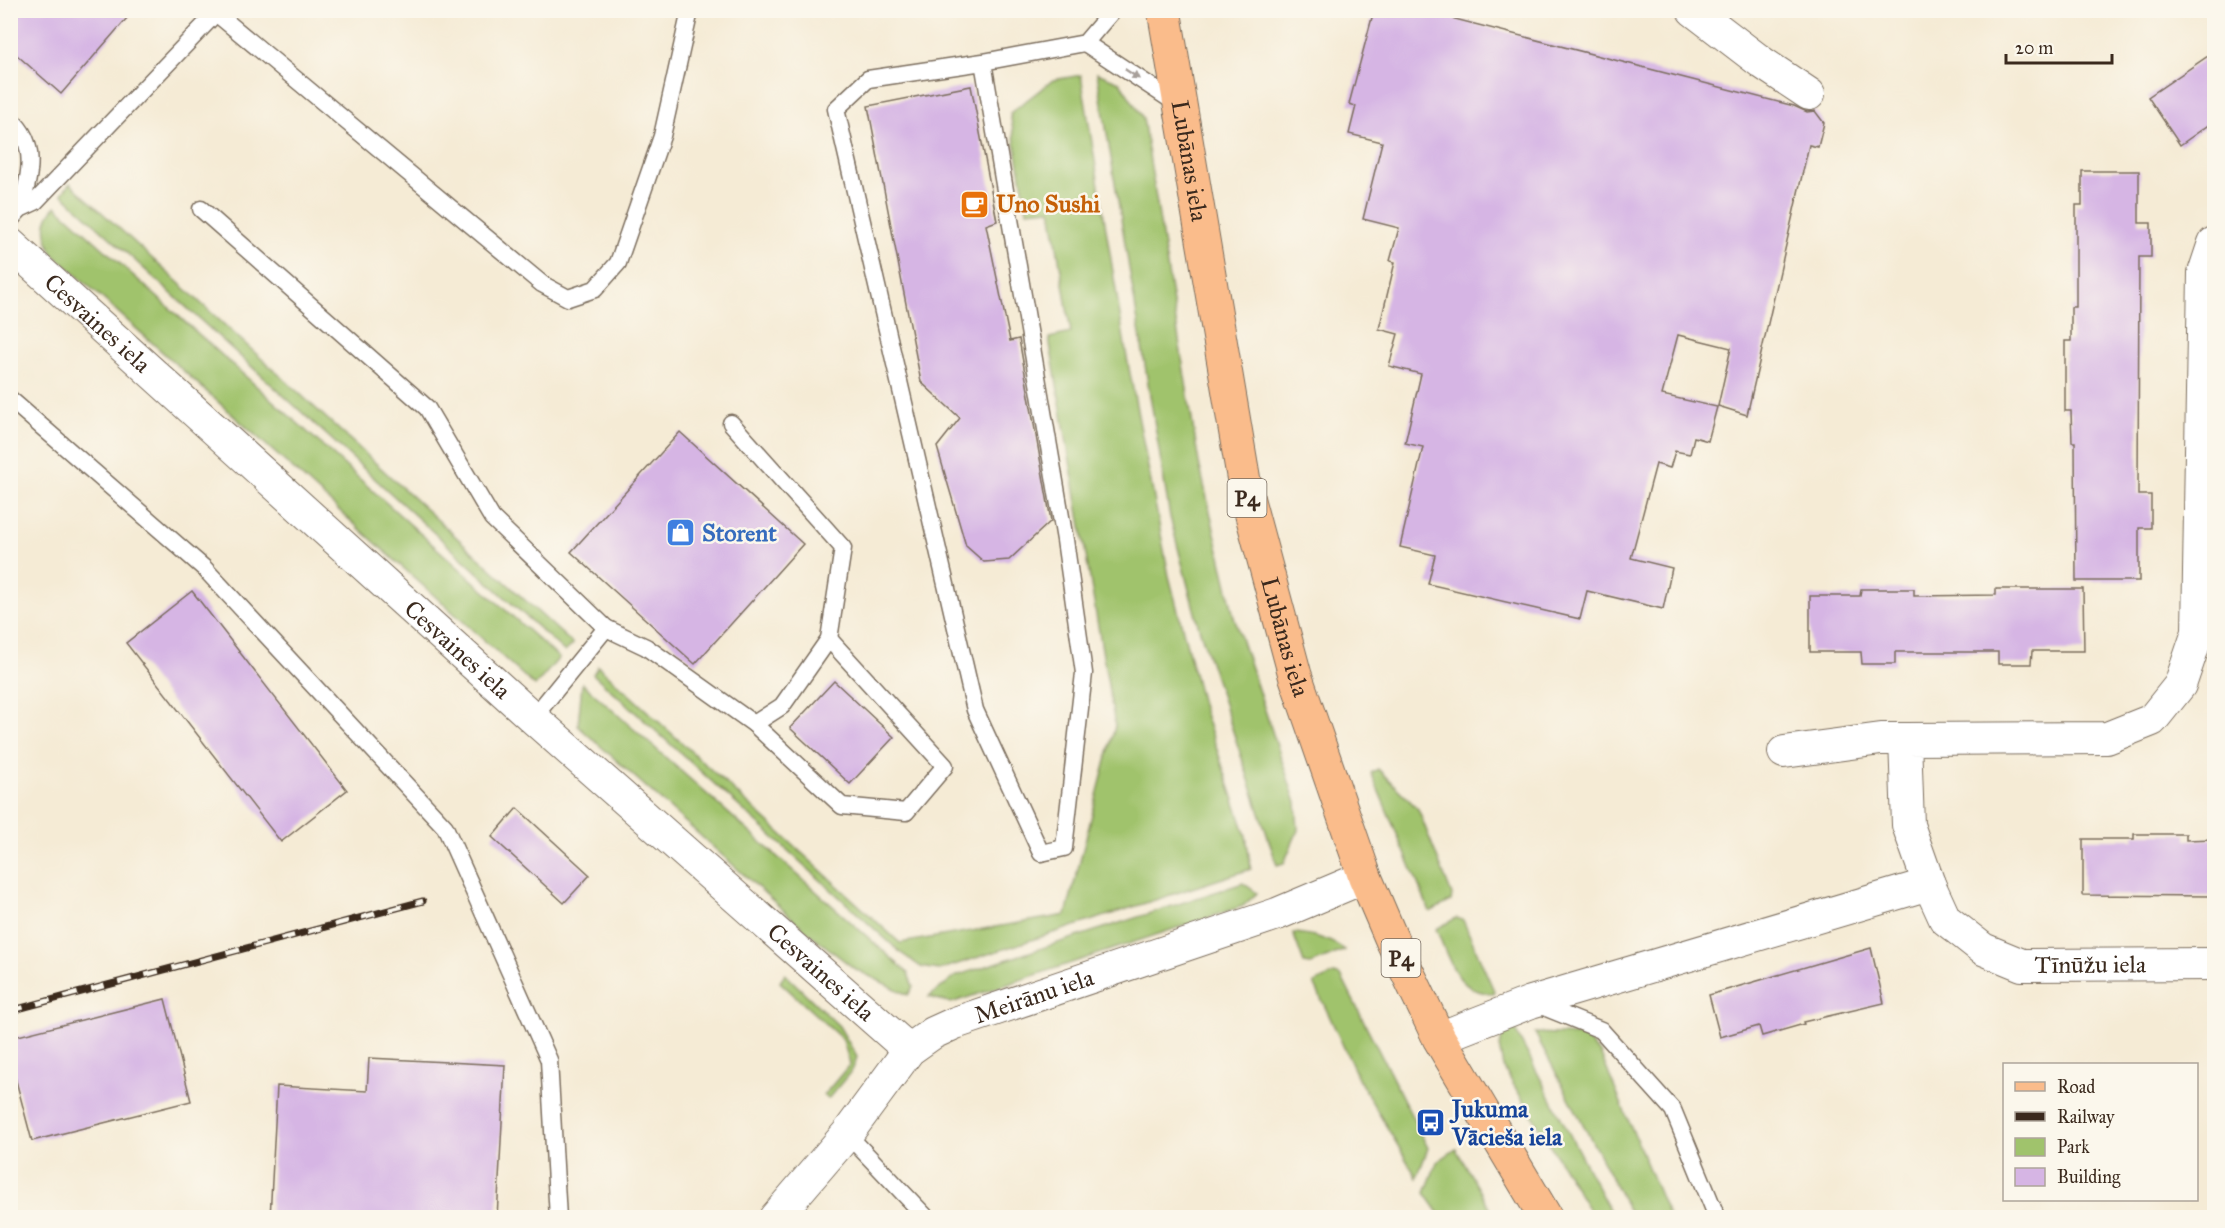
<svg xmlns="http://www.w3.org/2000/svg" width="2225" height="1228" font-family="'IM FELL Great Primer',serif">
  <style>
    .green { fill: #a0c36c; stroke: #6e7645; stroke-width: 1.5 }
    .building { fill: #d6b5e4 }
    .lines { fill: none; stroke-linecap: round; stroke-linejoin: round }
    .service-casing { stroke: #7c6e5e; stroke-width: 19 }
    .minor-casing { stroke: #7c6e5e; stroke-width: 34 }
    .primary-casing { stroke: #7c6e5e; stroke-width: 35 }
    .service { stroke: #fff; stroke-width: 16 }
    .minor { stroke: #fff; stroke-width: 32 }
    .primary { stroke: #fabc8b; stroke-width: 33 }
    .rail-casing { stroke: #3b2a1e; stroke-width: 7 }
    .rail { stroke: #fbf7ec; stroke-width: 4.5; stroke-dasharray: 14; stroke-linecap: butt }
    .oneway { fill: #a79f9a }
    .labels { text-anchor: middle; dominant-baseline: central; stroke-width: 5; stroke-linejoin: round; paint-order: stroke }
    .shield { fill: #fbf7ec; stroke: #75685c; stroke-width: 1.5 }
    .shield-label { font-size: 22px; font-weight: bold; fill: #3b2a1e }
    .street-label { font-size: 24px; fill: #3b2a1e; stroke: #fbf7ec }
    .food-label { font-size: 24px; font-weight: bold; fill: #c56008; stroke: #fbf7ec; text-anchor: start }
    .shop-label { font-size: 24px; font-weight: bold; fill: #366cbe; stroke: #fbf7ec; text-anchor: start }
    .transit-label { font-size: 24px; font-weight: bold; fill: #164399; stroke: #fbf7ec; text-anchor: start }
  </style>
  <rect width="100%" height="100%" fill="#fbf7ec"/>
  <filter id="ink" filterUnits="userSpaceOnUse"><feTurbulence type="fractalNoise" baseFrequency=".0167" numOctaves="2"/><feDisplacementMap in="SourceGraphic" scale="12" xChannelSelector="R" yChannelSelector="G"/><feConvolveMatrix kernelMatrix="1 2 1 2 8 2 1 2 1" color-interpolation-filters="sRGB"/></filter>
  <filter id="wash" filterUnits="userSpaceOnUse"><feTurbulence type="fractalNoise" baseFrequency=".008" numOctaves="4" result="noise"/><feDisplacementMap in="SourceGraphic" scale="24" xChannelSelector="R" yChannelSelector="G"/><feGaussianBlur stdDeviation="1.35" result="paint"/><feColorMatrix in="noise" values="0 0 0 0 0 0 0 0 0 0 0 0 0 0 0 0 0 1.4 0 .05"/><feComposite in="paint" operator="in"/></filter>
  <g filter="url(#wash)">
    <rect width="100%" height="100%" fill="#f5ebd5"/>
    <g class="green">
      <polygon points="1097,73 1120,82 1143,118 1199,463 1234,617 1296,803 1298,830 1284,863 1277,865 1199,628 1170,517"/>
      <polygon points="1081,75 1127,358 1169,576 1203,708 1246,836 1251,869 939,970 921,967 901,953 593,674 598,666 900,943 1066,915 1115,726 1049,338 1071,333 1051,209 1027,211 1010,113 1053,80"/>
      <polygon points="70,183 84,196 573,644 565,652 62,194"/>
      <path d="M56,206l503,452 -24,28 -483,-433c-8,-20 -11,-31 4,-47z"/>
      <polygon points="582,683 908,973 913,987 908,995 855,969 810,934 578,726"/>
      <polygon points="1378,769 1418,809 1452,895 1451,901 1430,912 1371,773"/>
      <polygon points="1243,883 1257,893 1243,906 951,1003 929,997 956,976"/>
      <path d="M1456,918l7,2 32,73c-39,2 -46,-35 -59,-64z"/>
      <path d="M1293,933c20,1 36,6 52,17l-34,14 -7,-1z"/>
      <polygon points="785,974 839,1026 857,1057 853,1069 828,1099 824,1095 850,1064 843,1040 780,982"/>
      <polygon points="1334,974 1341,976 1428,1148 1417,1178 1359,1080 1314,983"/>
      <polygon points="1514,1028 1613,1217 1593,1217 1503,1067 1499,1046 1504,1033"/>
      <polygon points="1535,1033 1582,1035 1600,1053 1669,1217 1632,1217"/>
      <polygon points="1456,1149 1495,1217 1442,1217 1425,1193 1437,1162"/>
    </g>
    <g id="blocks">
      <g class="building">
        <polygon points="10,10 134,10 61,94 10,49"/>
        <polygon points="1374,10 1420,10 1794,106 1807,112 1815,111 1824,123 1818,147 1809,145 1747,415 1718,406 1731,348 1678,335 1662,395 1717,407 1708,441 1694,437 1690,454 1675,451 1670,468 1656,464 1631,558 1672,568 1663,609 1587,591 1580,619 1428,584 1435,555 1400,547 1423,447 1405,443 1421,374 1389,366 1398,334 1379,329 1395,262 1390,261 1399,228 1363,219 1382,142 1349,134 1356,106 1349,104"/>
        <polygon points="2214,52 2214,121 2180,145 2148,97"/>
        <polygon points="971,86 997,221 986,225 1010,341 1019,339 1051,521 1009,560 984,562 966,546 937,447 960,418 921,382 868,106"/>
        <polygon points="2082,171 2139,171 2139,223 2151,223 2151,257 2139,257 2138,495 2151,495 2151,528 2139,528 2139,581 2076,581 2075,442 2072,442 2071,411 2065,411 2065,341 2071,341 2071,307 2076,307 2076,205 2082,205"/>
        <polygon points="680,432 803,544 695,664 571,552"/>
        <polygon points="1861,589 1914,589 1914,596 1996,595 1996,589 2083,589 2084,651 2032,651 2031,664 1998,664 1998,652 1895,652 1895,664 1862,664 1861,652 1810,652 1810,596 1860,596"/>
        <polygon points="192,591 347,790 281,842 126,643"/>
        <polygon points="834,681 894,737 850,784 790,728"/>
        <polygon points="517,808 590,875 564,903 492,837"/>
        <polygon points="2134,834 2186,834 2186,840 2214,839 2214,896 2083,895 2083,839 2134,839"/>
        <polygon points="1871,948 1884,1003 1803,1022 1804,1024 1762,1036 1759,1026 1720,1037 1709,995"/>
        <polygon points="165,999 191,1101 32,1141 10,1058 10,1038"/>
        <polygon points="369,1058 505,1065 497,1218 270,1218 277,1086 367,1091"/>
      </g>
    </g>
  </g>
  <g filter="url(#ink)">
    <use href="#blocks" fill-opacity="0" stroke="#7c6e5e" stroke-width="1.5"/>
    <g class="lines">
      <defs>
        <g id="service">
          <polyline points="219,10 216,13 542,284 568,298 595,289 618,263 662,136 689,15 694,10"/>
          <polyline points="1085,43 1179,105"/>
          <polyline points="983,62 1065,540 1084,673 1064,848 1041,853 975,710 836,109 868,79 983,62 1085,43 1113,10"/>
          <path d="M10,119c29,24 20,59 10,90"/>
          <polyline points="201,209 427,408 492,518 606,628"/>
          <polyline points="10,220 20,209 35,202 216,13"/>
          <polyline points="10,399 204,568 445,827 549,1060 558,1218"/>
          <polyline points="731,423 843,548 829,639 782,706 754,724"/>
          <polyline points="533,718 606,628 646,647 754,724 842,806 906,812 945,766 829,639"/>
          <polyline points="1534,1003 1601,1030 1673,1110 1714,1210"/>
          <polyline points="847,1134 927,1218"/>
        </g>
        <g id="minor">
          <polyline points="1693,10 1761,62 1809,94"/>
          <path id="s1" d="M2214,243l-10,30 -6,359 -18,53 -28,35 -45,18 -202,1 3,86 21,59 16,35 38,30 39,16 192,-1"/>
          <path id="s2" d="M10,244l523,474 376,332"/>
          <polyline points="1784,752 1881,739 1905,739"/>
          <polyline points="1439,1038 1531,1002 1929,884"/>
          <path id="s3" d="M775,1218l72,-84 62,-84 24,-17 22,-10 322,-109 88,-37"/>
        </g>
        <g id="primary">
          <path id="s4" d="M1164,10l82,483 49,182 70,202 27,63 47,98 107,180"/>
        </g>
      </defs>
      <use href="#service" class="service-casing"/>
      <use href="#minor" class="minor-casing"/>
      <use href="#primary" class="primary-casing"/>
      <use href="#service" class="service"/>
      <use href="#minor" class="minor"/>
      <use href="#primary" class="primary"/>
      <defs>
        <polyline id="rail" points="10,1011 423,901"/>
      </defs>
      <use href="#rail" class="rail-casing"/>
      <use href="#rail" class="rail"/>
    </g>
    <defs><path id="oneway-solid" d="M-6-.8H1V-3.2L6.5 0L1 3.2V.8H-6Z" transform="scale(1.5)"/></defs>
    <use class="oneway" href="#oneway-solid" transform="translate(1132 74) rotate(34)"/>
  </g>
  <defs>
    <symbol id="cafe-square" viewBox="-11 -11 22 22"><rect x="-9" y="-9" width="18" height="18" rx="4" fill="#e8710a" stroke="#fbf7ec"/><path d="M-5.5-4.5H6V0H3Q3 3.5 0 3.5H-2.5Q-5.5 3.5-5.5 0ZM3-3.2v2h1.7v-2ZM-6 4.5H4V6H-6Z" fill="#fff"/></symbol>
    <symbol id="shop-square" viewBox="-11 -11 22 22"><rect x="-9" y="-9" width="18" height="18" rx="4" fill="#3f7fe0" stroke="#fbf7ec"/><path d="M-5-2.5h2.3a2.7 3.5 0 0 1 5.4 0H5L5.5 6h-11ZM-1.5-2.5h3a1.5 2.3 0 0 0-3 0Z" fill="#fff"/></symbol>
    <symbol id="bus-square" viewBox="-11 -11 22 22"><rect x="-9" y="-9" width="18" height="18" rx="4" fill="#1a4fb4" stroke="#fbf7ec"/><path d="M-5-6H5V4H4V6H2V4H-2V6H-4V4H-5ZM-3.5-4V0h7V-4ZM-3.5 1.2v1.5H-2V1.2ZM2 1.2v1.5H3.5V1.2Z" fill="#fff"/></symbol>
  </defs>
  <g fill-rule="evenodd">
    <use href="#cafe-square" x="958" y="188" width="33" height="33"/>
    <use href="#shop-square" x="664" y="516" width="33" height="33"/>
    <use href="#bus-square" x="1414" y="1106" width="33" height="33"/>
  </g>
  <g class="labels">
    <g class="shield">
      <rect x="1227.5" y="479" width="39" height="38" rx="4.5"/>
      <rect x="1381.5" y="939" width="39" height="38" rx="4.5"/>
    </g>
    <g class="shield-label">
      <text x="1247" y="498">P4</text>
      <text x="1401" y="958">P4</text>
    </g>
    <g class="street-label">
      <text stroke="none"><textPath href="#s4" startOffset="153">Lubānas iela</textPath></text>
      <text stroke="none"><textPath href="#s2" startOffset="118">Cesvaines iela</textPath></text>
      <text stroke="none"><textPath href="#s4" startOffset="639">Lubānas iela</textPath></text>
      <text stroke="none"><textPath href="#s2" startOffset="604">Cesvaines iela</textPath></text>
      <text stroke="none"><textPath href="#s1" startOffset="1088">Tīnūžu iela</textPath></text>
      <text stroke="none"><textPath href="#s2" startOffset="1090">Cesvaines iela</textPath></text>
      <text stroke="none"><textPath href="#s3" startOffset="352">Meirānu iela</textPath></text>
    </g>
    <g class="food-label">
      <text x="996" y="204">Uno Sushi</text>
    </g>
    <g class="shop-label">
      <text x="702" y="533">Storent</text>
    </g>
    <g class="transit-label">
      <text x="1452" y="1109">Jukuma<tspan x="1452" dy="28">Vācieša iela</tspan></text>
    </g>
  </g>
  <rect width="2225" height="1228" fill="none" stroke="#fbf7ec" stroke-width="36"/>
  <rect x="2003" y="1063" width="195" height="138" fill="#fbf7ec" stroke="#aea59a" stroke-width="1.5"/>
  <rect x="2015" y="1082" width="30" height="9" fill="#fabc8b" stroke="#aea59a" stroke-width="1.5"/>
  <text x="2057" y="1093" font-size="18" fill="#3b2a1e">Road</text>
  <rect x="2015" y="1112" width="30" height="9" fill="#3b2a1e" stroke="#aea59a" stroke-width="1.5"/>
  <text x="2057" y="1123" font-size="18" fill="#3b2a1e">Railway</text>
  <rect x="2015" y="1138" width="30" height="18" fill="#a0c36c" stroke="#aea59a" stroke-width="1.5"/>
  <text x="2057" y="1153" font-size="18" fill="#3b2a1e">Park</text>
  <rect x="2015" y="1168" width="30" height="18" fill="#d6b5e4" stroke="#aea59a" stroke-width="1.5"/>
  <text x="2057" y="1183" font-size="18" fill="#3b2a1e">Building</text>
  <path d="M2006 54v9h106v-9" fill="none" stroke="#3b2a1e" stroke-width="3"/>
  <text x="2015" y="54" font-size="18" fill="#3b2a1e" stroke="#fbf7ec" stroke-width="4.5" paint-order="stroke">20 m</text>
</svg>
